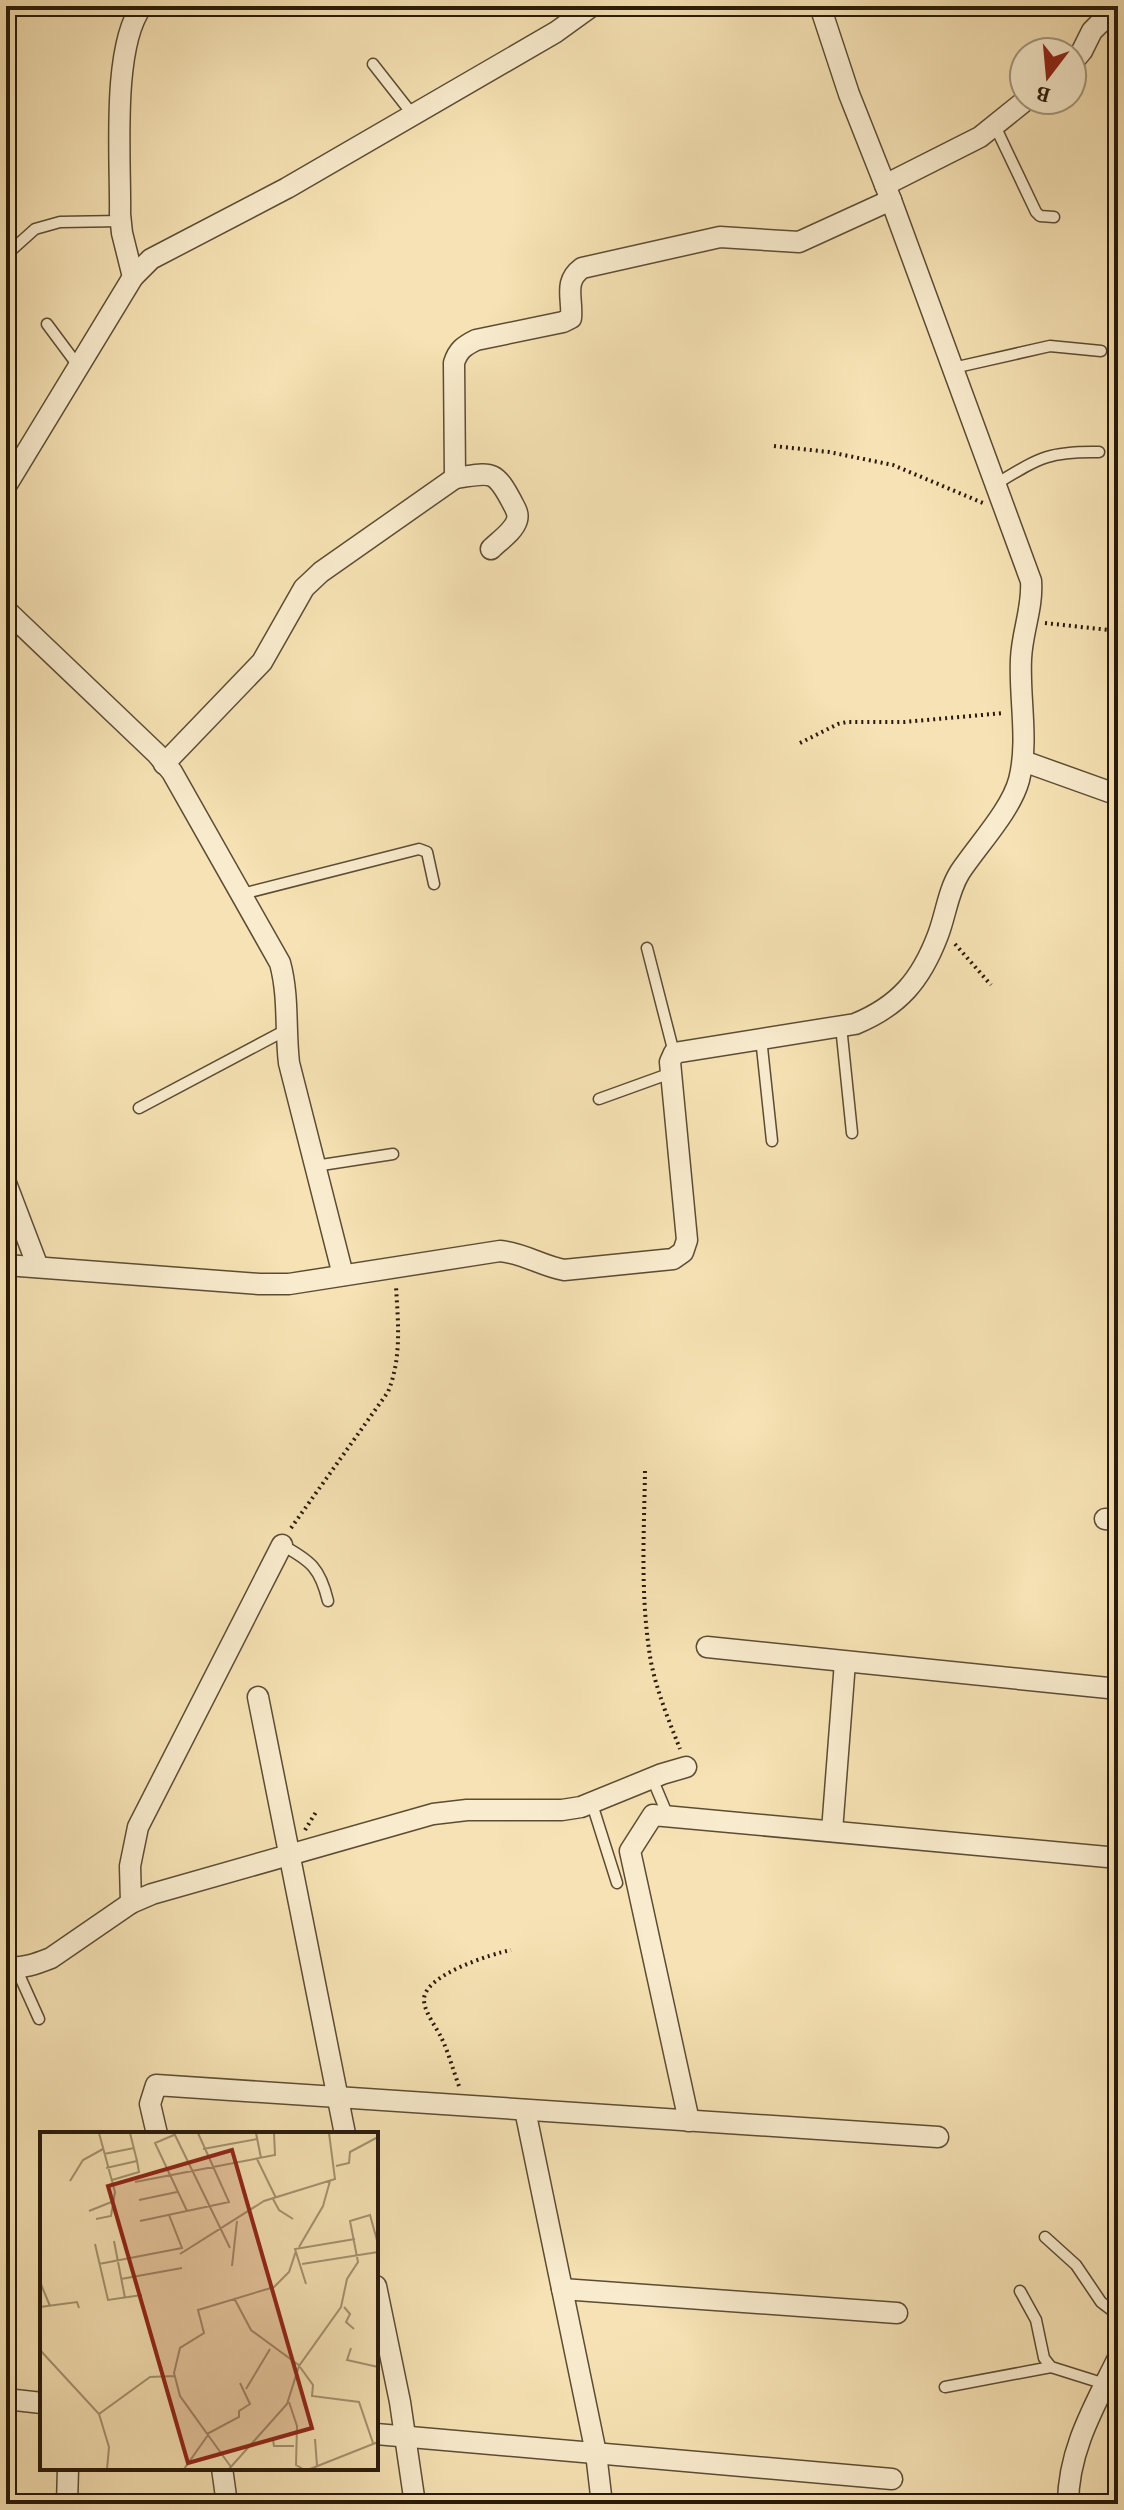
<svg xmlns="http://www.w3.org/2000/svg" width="1124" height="2510" font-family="'Gentium Book Plus',serif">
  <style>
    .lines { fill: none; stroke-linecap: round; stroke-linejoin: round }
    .lane-casing { stroke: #5c4c35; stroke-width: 13 }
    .street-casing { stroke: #5c4c35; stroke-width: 23 }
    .path { stroke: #281a0b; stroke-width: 4; stroke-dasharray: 2 4; stroke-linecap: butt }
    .lane { stroke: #f9ecce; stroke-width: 10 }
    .street { stroke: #f9ecce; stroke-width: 20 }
    .inset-road { fill: none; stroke: #a49270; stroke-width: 2 }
    .view { fill: #8f2418; fill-opacity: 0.15; stroke: #8f2418; stroke-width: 4 }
    .inset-edge { fill: none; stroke: #281a0b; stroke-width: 4 }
  </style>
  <rect width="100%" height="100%" fill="#f6e2b4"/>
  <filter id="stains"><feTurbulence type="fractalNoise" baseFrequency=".0025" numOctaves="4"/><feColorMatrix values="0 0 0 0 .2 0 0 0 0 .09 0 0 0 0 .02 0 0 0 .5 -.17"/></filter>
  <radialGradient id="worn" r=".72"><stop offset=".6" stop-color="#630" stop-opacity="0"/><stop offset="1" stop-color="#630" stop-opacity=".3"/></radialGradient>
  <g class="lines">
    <defs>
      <g id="lane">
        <polyline points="1101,19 1118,34"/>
        <polyline points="373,64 413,115"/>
        <polyline points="995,126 1036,212 1040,216 1054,217"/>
        <polyline points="6,255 35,229 60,222 121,221"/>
        <polyline points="47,324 79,367"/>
        <polyline points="953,368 1050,346 1101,351"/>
        <path d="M996,484c43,-26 52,-33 103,-32"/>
        <polyline points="242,894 419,849 427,852 434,884"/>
        <polyline points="647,948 674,1053"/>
        <polyline points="841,1026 852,1133"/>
        <polyline points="761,1038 772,1141"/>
        <polyline points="599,1099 671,1073"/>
        <polyline points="139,1108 286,1030"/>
        <polyline points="315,1166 393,1154"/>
        <path d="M282,1545c29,16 38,23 46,56"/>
        <polyline points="652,1778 668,1816"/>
        <polyline points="592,1804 617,1883"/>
        <polyline points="16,1968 39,2019"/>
        <polyline points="1045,2237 1076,2265 1101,2302 1118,2315"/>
        <polyline points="1020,2291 1036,2320 1044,2358 1051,2367 1105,2384"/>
        <polyline points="945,2387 1051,2367"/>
      </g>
      <g id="street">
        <polyline points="1072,63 1082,51 1092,31 1117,6"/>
        <polyline points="885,185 980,137 1026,100"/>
        <path d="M133,277l-11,-44 -2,-19c1,-53 -9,-166 22,-208"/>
        <polyline points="6,486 133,277 151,259 287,188 556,32 592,6"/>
        <path d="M491,549c8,-8 23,-18 26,-29 2,-7 -2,-12 -5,-18 -18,-34 -21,-29 -57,-24l-1,-115c4,-13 10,-17 22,-23l87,-18 8,-4c2,-20 -8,-36 11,-50l138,-31 79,5 92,-42"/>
        <path d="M6,610l151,144 15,18 108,191c9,33 5,66 9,100l54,212"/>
        <polyline points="1023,761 1118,795"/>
        <polyline points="164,764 262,662 304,588 321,572 455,478"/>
        <polyline points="6,1183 38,1267"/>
        <path d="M6,1265l253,19h30l211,-33c23,2 42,15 64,19l109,-11 10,-7 4,-12 -17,-178 4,-9 181,-29c44,-18 66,-44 83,-89 8,-21 10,-44 22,-63 18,-27 51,-62 59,-92 10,-39 0,-82 2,-121 1,-27 12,-51 10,-78l-140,-381 -42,-106 -29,-88"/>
        <polyline points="1105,1519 1118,1520"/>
        <polyline points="707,1647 1118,1689"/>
        <polyline points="258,1697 345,2134"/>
        <polyline points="832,1831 845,1662"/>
        <polyline points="131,1903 130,1866 138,1827 282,1545"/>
        <path d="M6,1967c16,2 30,-3 45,-9l80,-55 21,-9 281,-80 34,-4h95l19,-3 81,-33 24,-7"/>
        <polyline points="525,2110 596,2453 602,2504"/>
        <polyline points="689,2121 630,1851 653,1815 1118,1858"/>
        <polyline points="157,2134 150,2104 156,2085 938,2137"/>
        <polyline points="376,2286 400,2402 415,2504"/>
        <polyline points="562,2289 897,2313"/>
        <polyline points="6,2399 42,2403"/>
        <polyline points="376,2434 892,2479"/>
        <polyline points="222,2468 227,2504"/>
        <polyline points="67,2504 68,2468"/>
        <path d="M1068,2504c0,-54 27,-99 50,-146"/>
      </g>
    </defs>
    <use href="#lane" class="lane-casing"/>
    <use href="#street" class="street-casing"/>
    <g class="path">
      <polyline points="774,446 829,452 893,465 983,503"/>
      <polyline points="1045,623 1118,631"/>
      <polyline points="800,743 838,724 847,722 904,722 1004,713"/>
      <polyline points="955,944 991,985"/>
      <path d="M645,1471c-1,64 -5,128 6,191 6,30 18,59 29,87"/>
      <path d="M291,1528l97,-136c14,-35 10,-69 8,-106"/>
      <polyline points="305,1830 316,1812"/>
      <path d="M459,2086c-6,-16 -10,-32 -17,-47 -5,-11 -18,-27 -18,-39 -1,-25 68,-46 87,-50"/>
    </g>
    <use href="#lane" class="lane"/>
    <use href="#street" class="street"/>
  </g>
  <g transform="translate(40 2132)">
    <rect width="338" height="338" fill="#f6e2b4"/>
    <path class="inset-road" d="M90,1l7,28M134,1l56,115M216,1l5,25M134,3l-19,8 32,68M163,17l54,-10M64,22l30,-6M217,27l19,39M296,34l13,-3 1,-11 28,-15M66,36l31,-7 2,11 -27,8M30,49l13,-21 20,-11M95,50l140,-27 -1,-22M233,67l6,11 14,9M99,68l38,-8M49,79l25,-10M56,87l15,-3 4,-24 -16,-59M100,89l89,-19 -31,-69M74,109l11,57M55,112l13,56 34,-5M259,115l24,-41 7,-25M140,122l84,-53 71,-22 -6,-46M59,132l83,-16 -13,-33M262,132l76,-12M192,134l5,-45M81,147l61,-11M0,150l10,24M266,152l-11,-35 60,-10M194,166l17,32 49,36M0,175l37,-5 2,6M304,175l6,7 -4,8 8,7M311,216l-4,12 31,7M0,218l59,64 10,33 -2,22M260,235l13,18 -1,11 47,6 14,41M206,257l24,-40M249,270l8,24 -1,39 7,4M59,282l51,-37 25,-1M167,302l32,-17v-6l11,-7 -10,-21M275,307l2,27M233,308l1,6h20M191,335l-51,-71 -6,-23 6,-25 24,-15 -6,-23 76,-23 15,-15 7,-21M144,337l24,-34M189,337l58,-65 12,-38 42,-59 6,-28 11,-17 -8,-41 20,-6 8,29M270,337l68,-27"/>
    <path class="view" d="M192,18l80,278 -124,35 -80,-277z"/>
    <rect width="338" height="338" class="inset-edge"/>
  </g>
  <rect width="1124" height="2510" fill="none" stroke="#f6e2b4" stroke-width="32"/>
  <rect x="8" y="8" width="1108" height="2494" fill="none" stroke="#281a0b" stroke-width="4"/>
  <rect x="16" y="16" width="1092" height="2478" fill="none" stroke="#281a0b" stroke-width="2"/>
  <g transform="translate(1048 76) rotate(196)"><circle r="38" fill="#f9ecce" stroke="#a59880" stroke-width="2"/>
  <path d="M0-6L14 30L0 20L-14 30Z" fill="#8f2418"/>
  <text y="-12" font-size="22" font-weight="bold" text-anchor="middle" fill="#281a0b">B</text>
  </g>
  <rect width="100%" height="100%" filter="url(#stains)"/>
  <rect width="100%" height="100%" fill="url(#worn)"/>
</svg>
